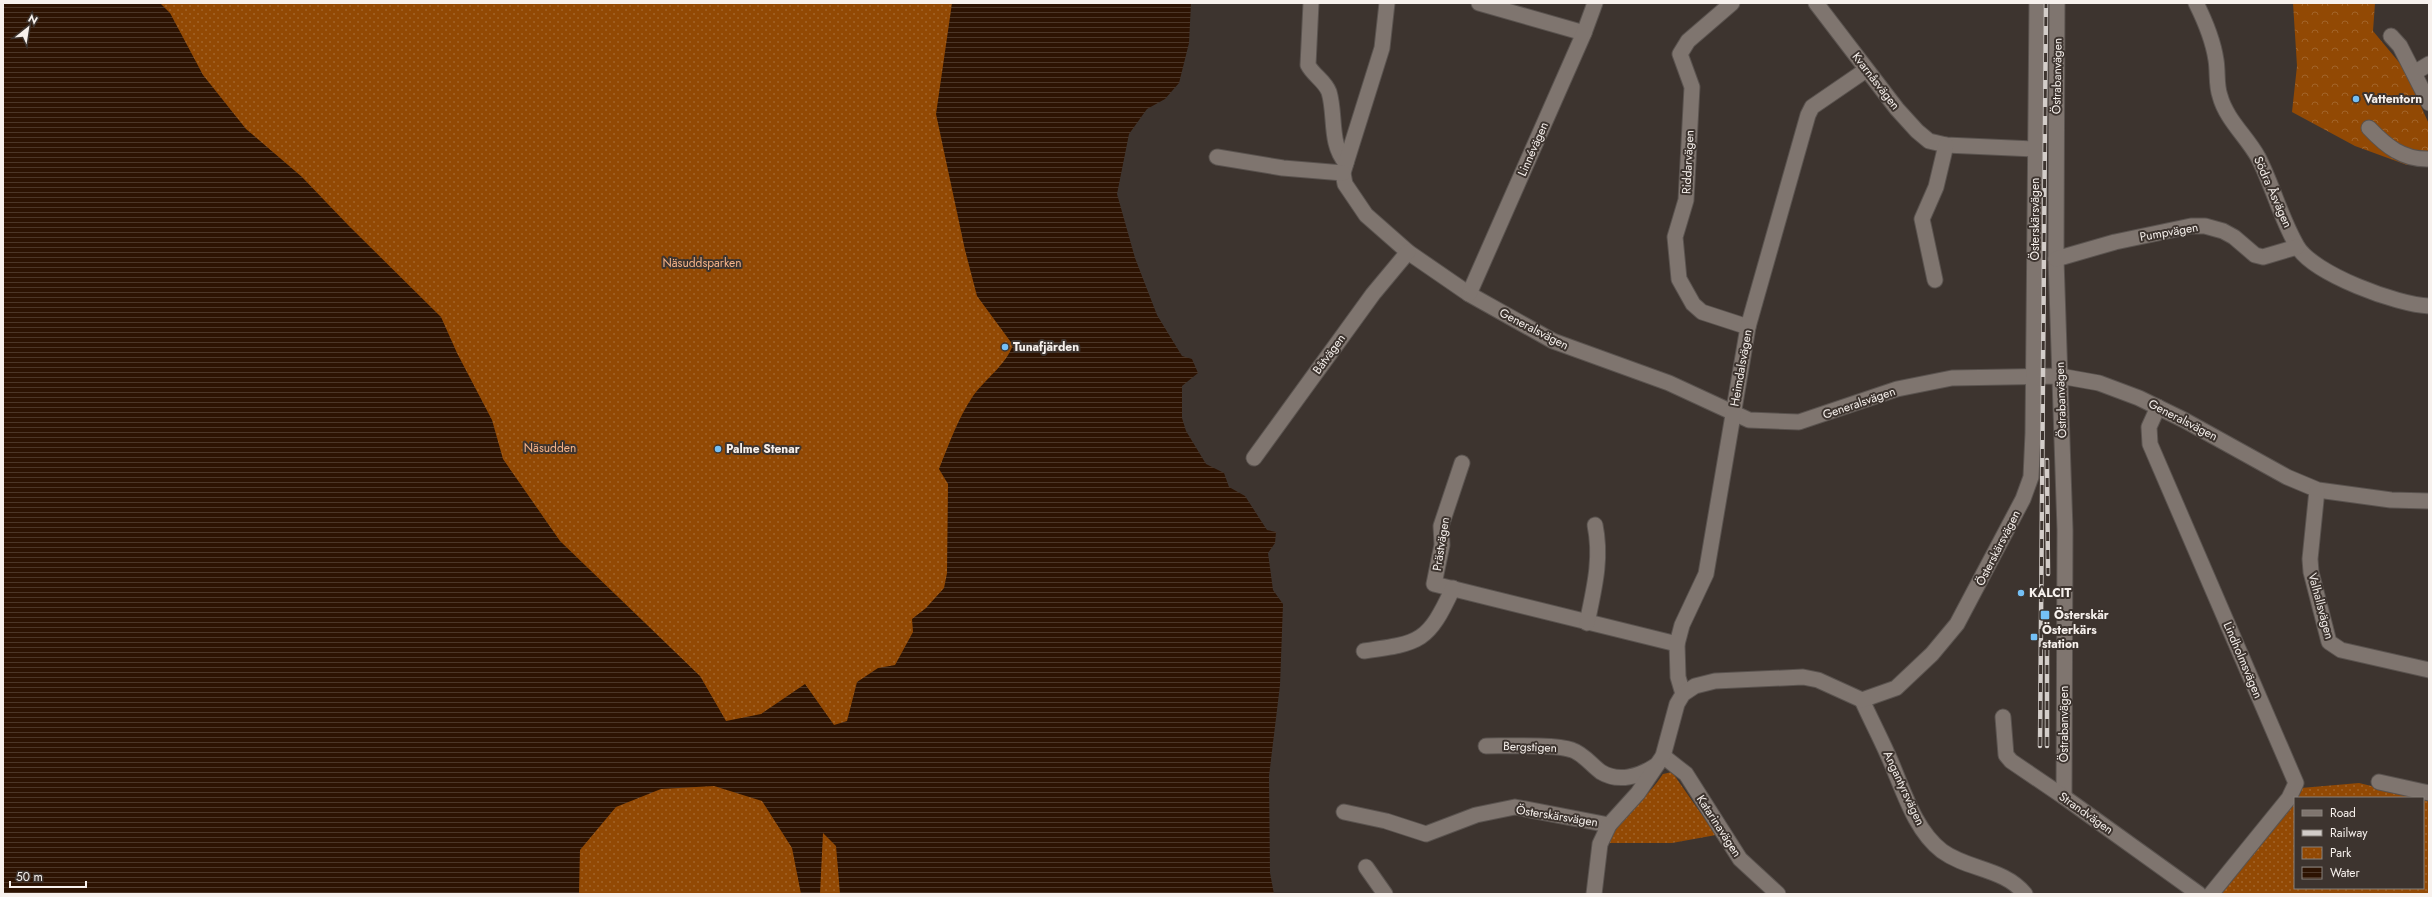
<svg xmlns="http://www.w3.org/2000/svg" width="2432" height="897" font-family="Jost,sans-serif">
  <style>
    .forest { fill: url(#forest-crowns) }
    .park { fill: url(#park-dots) }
    .water { fill: url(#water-rules) }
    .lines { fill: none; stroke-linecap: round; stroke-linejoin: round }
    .minor-casing { stroke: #5a534f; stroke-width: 17 }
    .minor { stroke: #7f756f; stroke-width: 15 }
    .rail-casing { stroke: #d3cdc9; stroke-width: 4.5 }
    .rail { stroke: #3d342f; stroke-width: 3; stroke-dasharray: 9; stroke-linecap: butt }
    .poi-dot { fill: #74c0f6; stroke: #3d342f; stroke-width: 1.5 }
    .labels { text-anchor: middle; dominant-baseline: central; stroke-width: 4; stroke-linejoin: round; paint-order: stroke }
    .street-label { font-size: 12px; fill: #f7f1ed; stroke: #3d342f }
    .poi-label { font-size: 12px; font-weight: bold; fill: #f7f1ed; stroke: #3d342f; text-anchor: start }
    .park-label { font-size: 12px; fill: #f5b389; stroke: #3d342f }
  </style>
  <defs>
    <pattern id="forest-crowns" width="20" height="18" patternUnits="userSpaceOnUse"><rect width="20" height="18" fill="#924904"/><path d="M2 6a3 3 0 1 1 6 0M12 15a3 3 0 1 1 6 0" fill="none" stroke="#a26429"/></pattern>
    <pattern id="park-dots" width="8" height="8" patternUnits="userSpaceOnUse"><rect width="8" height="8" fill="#924904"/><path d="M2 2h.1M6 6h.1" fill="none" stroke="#a26429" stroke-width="1.8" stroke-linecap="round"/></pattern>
    <pattern id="water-rules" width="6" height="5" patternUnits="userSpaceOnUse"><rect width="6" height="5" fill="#2d1302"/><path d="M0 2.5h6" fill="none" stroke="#4c3627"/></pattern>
  </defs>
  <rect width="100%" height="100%" fill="#3d342f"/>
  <polygon class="forest" points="2293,3 2375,3 2373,31 2403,67 2429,124 2429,164 2407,165 2355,146 2292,112 2297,66"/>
  <g class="park">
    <polygon points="3,3 1072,3 1065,894 219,894"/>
    <path d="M1672,772l44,63 -44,8h-63c11,-27 38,-44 54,-69z"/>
    <polygon points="2359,783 2421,798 2295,798 2295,888 2423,888 2423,798 2429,800 2429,893 2219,894 2301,788"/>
  </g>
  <path class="water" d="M3,3h157l10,10 33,62 43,54 56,48 47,49 92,91 16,36 35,67 11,39 57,82 140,135 26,45 35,-7 44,-30 29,41 13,-4 10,-39 21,-14 17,-3 18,-33 -1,-13 14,-11 18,-20 3,-15 1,-89 -9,-15c10,-25 19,-51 34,-73 13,-18 32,-30 40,-51l-36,-49 -12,-46 -29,-136 16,-111h239l-2,40 -10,40 -14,16 -18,10 -18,25 -12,60 18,64 22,57 25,41 10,3 6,14 -16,13v32l4,13 20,33 18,9 5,14 16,9 22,34 9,2 -1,11 -7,10 5,37 10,14 -3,81 -11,91 1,97 4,21h-434l-4,-48 -13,-13 -3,61h-19l-9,-46 -30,-47 -48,-15 -53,3 -45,18 -36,43 -1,44h-576z"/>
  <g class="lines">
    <defs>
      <g id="minor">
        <path d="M1311,3l-3,62c5,10 17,16 21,27 7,23 0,52 17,71"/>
        <polyline points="1387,3 1382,48 1346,163 1343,173 1345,184 1366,215 1408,252 1469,294 1553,341 1669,383 1749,420 1799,422 1897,389 1952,378 2060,376 2099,383 2139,398 2184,420 2287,477 2318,490 2391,500 2429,501"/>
        <polyline points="1479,3 1584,33"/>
        <polyline points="1732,3 1688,41 1680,54 1692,87 1686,200 1675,237 1679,279 1693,304 1702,312 1748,327"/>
        <polyline points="1816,3 1897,109 1917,131 1929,141 1946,145 2035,149"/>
        <polyline points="2057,3 2056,259 2065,530 2064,797"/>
        <path d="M2196,3c9,18 17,37 20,57 2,12 0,25 4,36 6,23 27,41 38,61 15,29 23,62 39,89 16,28 101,59 132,60"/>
        <polyline points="2391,36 2400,46 2429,103"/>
        <polyline points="2414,73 2429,64"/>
        <path d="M2369,128c17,18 34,32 60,31"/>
        <polyline points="1217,157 1283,168 1343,173"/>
        <polyline points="2056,259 2115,242 2191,226 2205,226 2223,231 2234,237 2255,255 2263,257 2297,247"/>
        <polyline points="1935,280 1922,219 1936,187 1946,145"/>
        <polyline points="1469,294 1584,33 1595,3"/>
        <polyline points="2158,407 2149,427 2150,444 2296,783 2289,798 2211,894"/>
        <polyline points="1254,458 1373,294 1408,252"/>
        <polyline points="1462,463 1441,526 1442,545 1434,584 1677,644"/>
        <polyline points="2317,490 2310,559 2311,572 2329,642 2341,650 2429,670"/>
        <path d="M1587,623c7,-34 15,-64 8,-98"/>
        <path d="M1364,651c57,-8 64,-9 89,-63"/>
        <polyline points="1683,694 1678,677 1677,644 1682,625 1706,574 1748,327 1808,115 1812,107 1866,70"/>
        <path d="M1862,700c8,18 17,35 25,53 15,32 26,76 55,98 26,19 62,17 83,43"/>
        <polyline points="2003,717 2006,755 2011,761 2064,797 2199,894"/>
        <path d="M1486,746c20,0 70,-2 86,4 12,4 19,15 29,22 18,11 39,4 54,-6"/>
        <polyline points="1663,756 1686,774 1740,859 1778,894"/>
        <polyline points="2379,782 2429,793"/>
        <polyline points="1344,812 1386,821 1426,834 1476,815 1515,807 1609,825"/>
        <polyline points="1366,867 1385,894"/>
        <polyline points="1594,894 1600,844 1609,825 1638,793 1663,756 1677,704 1683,694 1695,686 1715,681 1803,677 1818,680 1862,700 1896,688 1932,654 1957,624 2023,499 2031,477 2033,433 2037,3"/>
      </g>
    </defs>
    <use href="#minor" class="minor-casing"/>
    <use href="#minor" class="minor"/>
    <defs>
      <g id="rail">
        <polyline points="2047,460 2048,574"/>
        <polyline points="2040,746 2046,3"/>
        <polyline points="2047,746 2047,642"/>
      </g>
    </defs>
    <use href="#rail" class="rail-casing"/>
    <use href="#rail" class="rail"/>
  </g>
  <g class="poi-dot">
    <circle cx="2356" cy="99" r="4"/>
    <circle cx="1005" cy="347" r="4"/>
    <circle cx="718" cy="449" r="4"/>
    <circle cx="2021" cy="593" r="4"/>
    <rect x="2040" y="610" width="10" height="10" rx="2"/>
    <rect x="2030" y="633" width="8" height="8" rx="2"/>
  </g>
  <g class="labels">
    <g class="street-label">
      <text transform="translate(2057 76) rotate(-89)">Östrabanvägen</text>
      <text transform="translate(1876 81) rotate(52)">Kvarnåsvägen</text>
      <text transform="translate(1533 149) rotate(-66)">Linnévägen</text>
      <text transform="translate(1688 162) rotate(-87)">Riddarvägen</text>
      <text transform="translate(2273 192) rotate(66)">Södra Åsvägen</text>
      <text transform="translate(2035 219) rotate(-90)">Österskärsvägen</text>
      <text transform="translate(2169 232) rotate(-10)">Pumpvägen</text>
      <text transform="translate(1534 329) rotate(27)">Generalsvägen</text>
      <text transform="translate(1329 354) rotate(-54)">Båtvägen</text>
      <text transform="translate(1741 368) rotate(-80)">Heimdalsvägen</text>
      <text transform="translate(2061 400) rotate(-92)">Östrabanvägen</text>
      <text transform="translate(1859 403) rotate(-19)">Generalsvägen</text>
      <text transform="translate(2183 420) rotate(27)">Generalsvägen</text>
      <text transform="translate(1441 544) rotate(-81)">Prästvägen</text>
      <text transform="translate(1998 548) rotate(-63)">Österskärsvägen</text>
      <text transform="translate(2321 606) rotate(75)">Valhallsvägen</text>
      <text transform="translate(2243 660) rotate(67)">Lindholmsvägen</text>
      <text transform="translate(2064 724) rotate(-90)">Östrabanvägen</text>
      <text transform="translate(1530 747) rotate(2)">Bergstigen</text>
      <text transform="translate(1904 788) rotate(65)">Angantyrsvägen</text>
      <text transform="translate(2086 813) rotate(35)">Strandvägen</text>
      <text transform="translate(1557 816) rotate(9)">Österskärsvägen</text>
      <text transform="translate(1719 826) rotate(57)">Katarinavägen</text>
    </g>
    <g class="poi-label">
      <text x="2364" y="99">Vattentorn</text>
      <text x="1013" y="347">Tunafjärden</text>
      <text x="726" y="449">Palme Stenar</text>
      <text x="2029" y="593">KALCIT</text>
      <text x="2054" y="615">Österskär</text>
      <text x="2042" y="630">Österkärs<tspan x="2042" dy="14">station</tspan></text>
    </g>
    <g class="park-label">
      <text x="702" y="263">Näsuddsparken</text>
      <text x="550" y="448">Näsudden</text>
    </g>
  </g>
  <rect width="2432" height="897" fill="none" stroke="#f7f1ed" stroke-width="8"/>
  <rect x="2294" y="797" width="130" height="92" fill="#3d342f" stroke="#87807b"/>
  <rect x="2302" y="810" width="20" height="6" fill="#7f756f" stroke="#87807b"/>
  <text x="2330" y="817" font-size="12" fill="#f7f1ed">Road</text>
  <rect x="2302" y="830" width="20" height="6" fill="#d3cdc9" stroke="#87807b"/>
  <text x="2330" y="837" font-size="12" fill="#f7f1ed">Railway</text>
  <rect x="2302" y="847" width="20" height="12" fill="url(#park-dots)" stroke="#87807b"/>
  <text x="2330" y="857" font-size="12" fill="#f7f1ed">Park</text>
  <rect x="2302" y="867" width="20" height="12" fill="url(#water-rules)" stroke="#87807b"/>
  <text x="2330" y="877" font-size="12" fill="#f7f1ed">Water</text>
  <g transform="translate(28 28) rotate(30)" stroke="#3d342f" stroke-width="3" paint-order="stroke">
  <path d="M0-3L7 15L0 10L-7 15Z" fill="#f7f1ed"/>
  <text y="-6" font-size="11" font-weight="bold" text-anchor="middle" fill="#f7f1ed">N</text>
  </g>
  <path d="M10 881v6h76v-6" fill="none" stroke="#f7f1ed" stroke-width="2"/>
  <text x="16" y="881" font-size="12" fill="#f7f1ed" stroke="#3d342f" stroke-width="3" paint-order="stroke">50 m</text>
</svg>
